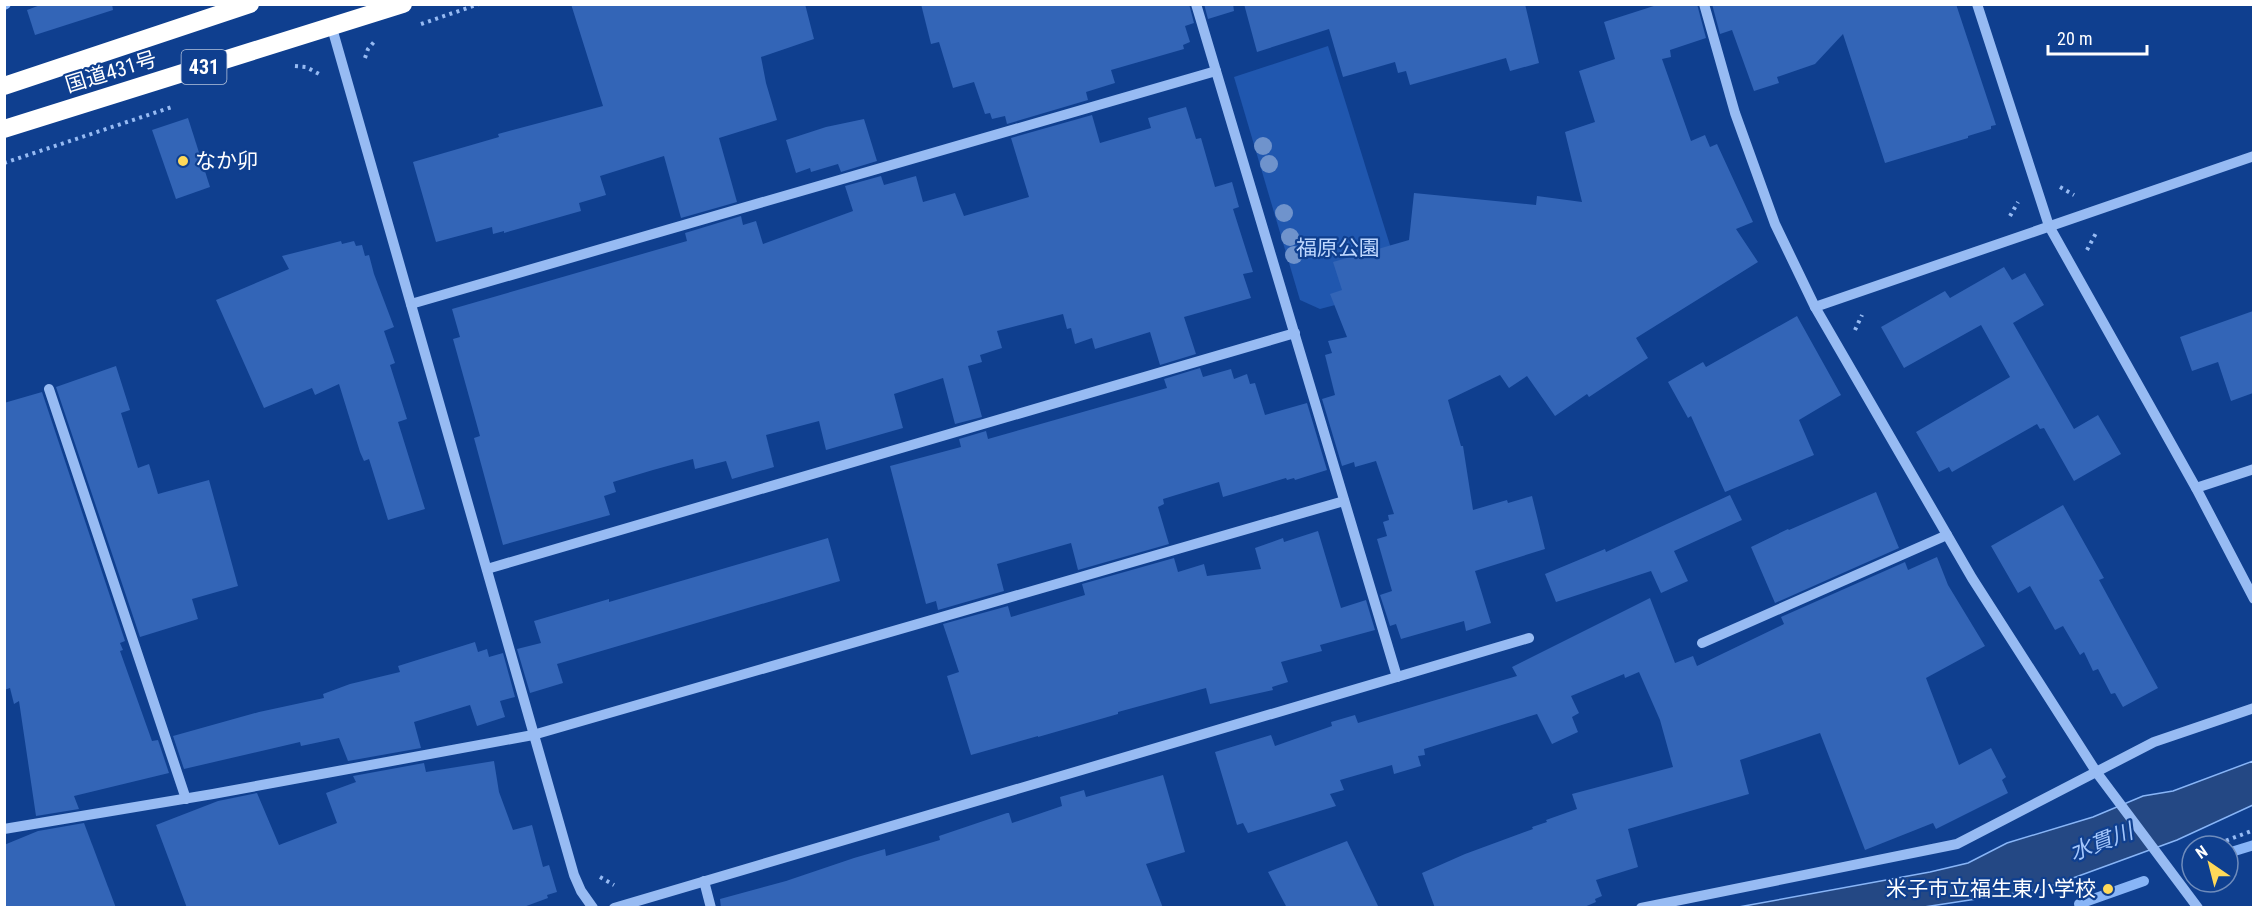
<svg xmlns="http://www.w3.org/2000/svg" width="2258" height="912" font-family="'Roboto Condensed','Noto Sans JP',sans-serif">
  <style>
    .green { fill: #2057af }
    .water { fill: #244884; stroke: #88b5f7; stroke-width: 1.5 }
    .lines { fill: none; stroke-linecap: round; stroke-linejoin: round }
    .stream { stroke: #88b5f7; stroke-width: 10 }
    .building { fill: #3365b7 }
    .path { stroke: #97bbf3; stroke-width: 4; stroke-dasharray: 3 4.5; stroke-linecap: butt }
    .minor { stroke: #97bbf3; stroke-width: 10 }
    .highway { stroke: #fff; stroke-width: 18 }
    .tree { fill: #6f93cc }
    .poi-dot { fill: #ffd959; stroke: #0f3f8f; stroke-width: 2 }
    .labels { text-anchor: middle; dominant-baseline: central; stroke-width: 4.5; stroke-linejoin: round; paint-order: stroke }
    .shield { fill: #0f3f8f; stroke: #b7c5dd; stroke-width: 1.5 }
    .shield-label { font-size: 20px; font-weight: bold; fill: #fff }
    .street-label { font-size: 21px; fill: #fff; stroke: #0f3f8f }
    .poi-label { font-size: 21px; fill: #fff; stroke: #0f3f8f; text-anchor: start }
    .park-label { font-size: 21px; fill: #bed7fe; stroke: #0f3f8f }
    .water-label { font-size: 22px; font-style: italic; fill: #a3c6fb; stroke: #0f3f8f }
  </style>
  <rect width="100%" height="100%" fill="#0f3f8f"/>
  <polygon class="green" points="1328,46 1403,287 1320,309 1300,300 1234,77"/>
  <polygon class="water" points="2253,761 2253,805 2177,840 2043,889 1924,907 1733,908 1930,872 1968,863 2007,843 2093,817 2143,796 2173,791"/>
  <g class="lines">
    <g class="stream">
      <polyline points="4,5 6,4"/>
      <polyline points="2228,853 2254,845"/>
      <polyline points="2192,866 2192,865"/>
      <polyline points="2079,904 2144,881"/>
    </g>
  </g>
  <g class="building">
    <polygon points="43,4 112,4 113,10 35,35 27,10"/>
    <polygon points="571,4 805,4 814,39 761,57 766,83 777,120 719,138 737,202 681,218 664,156 600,176 606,195 579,203 581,211 504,233 504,231 493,234 492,227 436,242 413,162 499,137 498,134 603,106"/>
    <polygon points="921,4 1189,4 1194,23 1185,26 1190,42 1183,45 1184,49 1111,70 1115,83 1086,92 1088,100 1007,124 1005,116 992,119 990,113 985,114 974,82 953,88 939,42 931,44"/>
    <polygon points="1204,4 1233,4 1234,11 1208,19"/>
    <polygon points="1244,4 1525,4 1539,63 1510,71 1506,58 1410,85 1406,71 1398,73 1395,62 1343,77 1329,29 1257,52"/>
    <polygon points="1660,4 1697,4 1706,38 1670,50 1671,57 1662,59 1691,141 1705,135 1710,147 1717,144 1753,222 1736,229 1758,262 1636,338 1648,358 1589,397 1587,394 1555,416 1527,376 1509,388 1500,375 1448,400 1461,446 1463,446 1473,510 1507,500 1508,503 1532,496 1545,549 1475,571 1491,623 1466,631 1464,621 1401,639 1396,624 1390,626 1380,595 1392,591 1377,539 1387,536 1383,522 1389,520 1388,515 1394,514 1376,461 1355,467 1354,462 1342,466 1322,399 1335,395 1325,355 1332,353 1328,341 1347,337 1330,294 1342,290 1333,262 1409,240 1414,193 1536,205 1537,196 1582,202 1565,132 1595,122 1579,71 1615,59 1604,22"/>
    <polygon points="1712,4 1956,4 1996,125 1991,126 1991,129 1968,136 1968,138 1885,163 1843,34 1815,64 1777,77 1779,83 1754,91 1732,30 1720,34"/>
    <polygon points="1186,107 1196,139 1201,138 1215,187 1232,182 1239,207 1233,209 1253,272 1243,274 1251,298 1184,317 1196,354 1160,365 1150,332 1095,349 1092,338 1075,344 1071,328 1067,329 1063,314 997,331 1002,348 980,355 982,362 968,366 982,417 955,424 943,378 894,394 903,428 826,450 819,421 766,435 774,467 732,479 726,461 695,469 693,459 653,470 613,482 616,492 604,496 610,515 503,545 474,438 480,436 453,339 460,337 452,309 687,241 685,233 741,216 743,225 756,221 763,244 853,211 845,186 881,176 884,185 916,176 923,202 955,193 964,216 1029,197 1011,138 1092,115 1100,143 1151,128 1148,118"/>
    <polygon points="188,118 210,187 176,199 152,130"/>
    <polygon points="864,119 877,161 841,172 838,164 811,172 810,168 796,173 786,140 826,127"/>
    <polygon points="341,241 342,244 354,241 356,246 362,245 365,256 369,255 374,274 394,327 384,331 395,363 390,365 407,419 398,422 425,509 388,520 369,459 364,461 360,452 339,384 315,395 312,388 264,408 216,300 289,269 282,256"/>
    <polygon points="2004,267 2012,280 2025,273 2044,305 2013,323 2074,429 2098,415 2121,454 2074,481 2044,428 2040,429 2037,424 1952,472 1949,467 1939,472 1916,432 2010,377 1981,325 1904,368 1881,327 1945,291 1950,298"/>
    <polygon points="2253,311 2253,393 2231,401 2218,362 2192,371 2180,337"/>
    <polygon points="1797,316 1841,395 1799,420 1814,455 1725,492 1691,416 1688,418 1668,382 1703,362 1706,367"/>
    <polygon points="116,366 130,410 121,413 138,468 149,464 158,494 209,480 238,586 192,599 198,619 140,637 56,387"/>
    <polygon points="1200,368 1203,377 1231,369 1234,379 1247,374 1250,384 1255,383 1265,415 1307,403 1327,470 1295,480 1294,478 1287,480 1286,478 1223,497 1219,482 1163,499 1164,504 1158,507 1169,544 1078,570 1071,543 997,564 1004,591 938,610 936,601 926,604 890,466 961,447 959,439 986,431 988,439 1167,388 1164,379"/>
    <polygon points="42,392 125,641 120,643 123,650 120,651 152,741 158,740 169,773 74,796 79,809 36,816 19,701 14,704 10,688 4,690 4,403"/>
    <polygon points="1876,492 1899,548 1775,603 1751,547 1788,529 1789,530"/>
    <polygon points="1730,495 1742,520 1674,551 1688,581 1661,593 1651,571 1556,602 1545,574 1605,549 1606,552"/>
    <polygon points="2063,505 2104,578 2099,580 2158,688 2123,707 2115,693 2111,694 2098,669 2093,671 2084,652 2080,655 2063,626 2055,630 2030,586 2018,593 1991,546"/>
    <polygon points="1318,531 1341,608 1366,600 1375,630 1320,645 1322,651 1281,662 1288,682 1272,687 1273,690 1210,704 1206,688 1118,712 1118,714 1038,737 1038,736 971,755 947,676 959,672 943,624 1008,606 1011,617 1085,595 1082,584 1174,558 1178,572 1204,564 1207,576 1261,569 1255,548 1283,538 1284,542"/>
    <polygon points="828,538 840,581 557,664 563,683 530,693 517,649 541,643 534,621 609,599 609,602"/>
    <polygon points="1937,557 1948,585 1985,646 1926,678 1959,765 1991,748 2006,777 2002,780 2008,793 1936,829 1933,823 1865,850 1820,733 1740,760 1749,794 1628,829 1638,867 1596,880 1602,896 1595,899 1596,902 1582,908 1435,908 1422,873 1465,854 1533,829 1532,827 1547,822 1546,820 1577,809 1572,794 1673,767 1660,720 1639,672 1625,678 1624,674 1571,696 1579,713 1572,717 1578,732 1552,744 1537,714 1424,749 1425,755 1418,756 1421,766 1394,774 1392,765 1340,780 1344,790 1330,794 1336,806 1248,833 1243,823 1237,825 1215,752 1271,735 1275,746 1332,726 1331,722 1355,715 1358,723 1517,676 1512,667 1650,598 1675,663 1693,656 1697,666 1784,624 1781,617 1905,562 1908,570"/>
    <polygon points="475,642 478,652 487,649 489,657 503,653 515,697 500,701 505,717 477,726 470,705 414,722 421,748 348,761 339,738 301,746 300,742 184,769 173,736 259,712 324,698 323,694 350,684 400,672 398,666"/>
    <polygon points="494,761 499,792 513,830 532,825 543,867 549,865 557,892 547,895 548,898 521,908 187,908 156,825 218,801 257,793 279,845 337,823 326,793 356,782 353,776 424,763 426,772"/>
    <polygon points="1163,775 1185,852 1146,864 1163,908 721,908 720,899 786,881 854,858 885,849 886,856 940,840 939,836 1007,813 1009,813 1012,823 1062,806 1060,797 1084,790 1086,797"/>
    <polygon points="84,823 116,908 4,908 4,845 38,831"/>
    <polygon points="1347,841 1379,908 1287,908 1268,872"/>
  </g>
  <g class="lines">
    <g class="path">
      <polyline points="421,24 479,4"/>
      <polyline points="365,58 368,49 374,42"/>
      <polyline points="295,66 306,67 321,75"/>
      <polyline points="4,163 172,107"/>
      <polyline points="2060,187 2074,195"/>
      <polyline points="2010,216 2018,202"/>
      <polyline points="2087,250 2096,233"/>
      <polyline points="1855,330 1862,315"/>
      <polyline points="2212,846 2254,830"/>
      <polyline points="600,877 614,885"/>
    </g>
    <g class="minor">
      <polyline points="1196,4 1397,677"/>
      <polyline points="1704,4 1735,113 1775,224 1815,307 1972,578 2097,773 2198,908"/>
      <polyline points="1977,4 2049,226 2196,488 2254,599"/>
      <polyline points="332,28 574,875 581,891 593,908"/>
      <polyline points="411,304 1216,71"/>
      <polyline points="1815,307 2254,156"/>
      <polyline points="49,389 186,799"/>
      <polyline points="2196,488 2254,469"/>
      <polyline points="487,569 1295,333"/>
      <polyline points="1702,643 1947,535"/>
      <polyline points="4,829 213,794 533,735 1344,501"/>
      <polyline points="704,881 711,908"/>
      <polyline points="614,908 1529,638"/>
      <polyline points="1641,908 1957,844 2154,742 2254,708"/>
    </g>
    <g class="highway">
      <polyline points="4,86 250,4"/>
      <polyline points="4,129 403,4"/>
    </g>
  </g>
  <g class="tree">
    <circle cx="1263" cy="146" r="9"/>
    <circle cx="1269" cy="164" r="9"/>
    <circle cx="1284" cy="213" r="9"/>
    <circle cx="1290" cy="237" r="9"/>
    <circle cx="1294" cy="255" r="9"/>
  </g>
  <g class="poi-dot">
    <circle cx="183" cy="161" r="6"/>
    <circle cx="2108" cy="889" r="6"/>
  </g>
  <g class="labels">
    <rect class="shield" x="181.5" y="50" width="45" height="34" rx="4.5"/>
    <g class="shield-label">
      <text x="204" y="67">431</text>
    </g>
    <g class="street-label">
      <text transform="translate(111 72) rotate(-17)">国道431号</text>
    </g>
    <g class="poi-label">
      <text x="195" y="161">なか卯</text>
      <text x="2096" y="889" text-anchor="end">米子市立福生東小学校</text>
    </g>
    <g class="park-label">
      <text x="1338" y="248">福原公園</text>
    </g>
    <g class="water-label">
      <text transform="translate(2101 842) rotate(-21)">水貫川</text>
    </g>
  </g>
  <rect width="2258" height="912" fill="none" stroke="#ffffff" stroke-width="12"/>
  <g transform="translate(2210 864) rotate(325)"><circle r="28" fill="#0f3f8f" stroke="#6f8cbc" stroke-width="1.5"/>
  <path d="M0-4.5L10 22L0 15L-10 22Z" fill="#ffd959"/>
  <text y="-9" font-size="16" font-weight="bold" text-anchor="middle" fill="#ffffff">N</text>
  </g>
  <path d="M2048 45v9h99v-9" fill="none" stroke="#ffffff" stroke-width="3"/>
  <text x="2057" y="45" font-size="18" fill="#ffffff" stroke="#0f3f8f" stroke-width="4.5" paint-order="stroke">20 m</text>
</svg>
